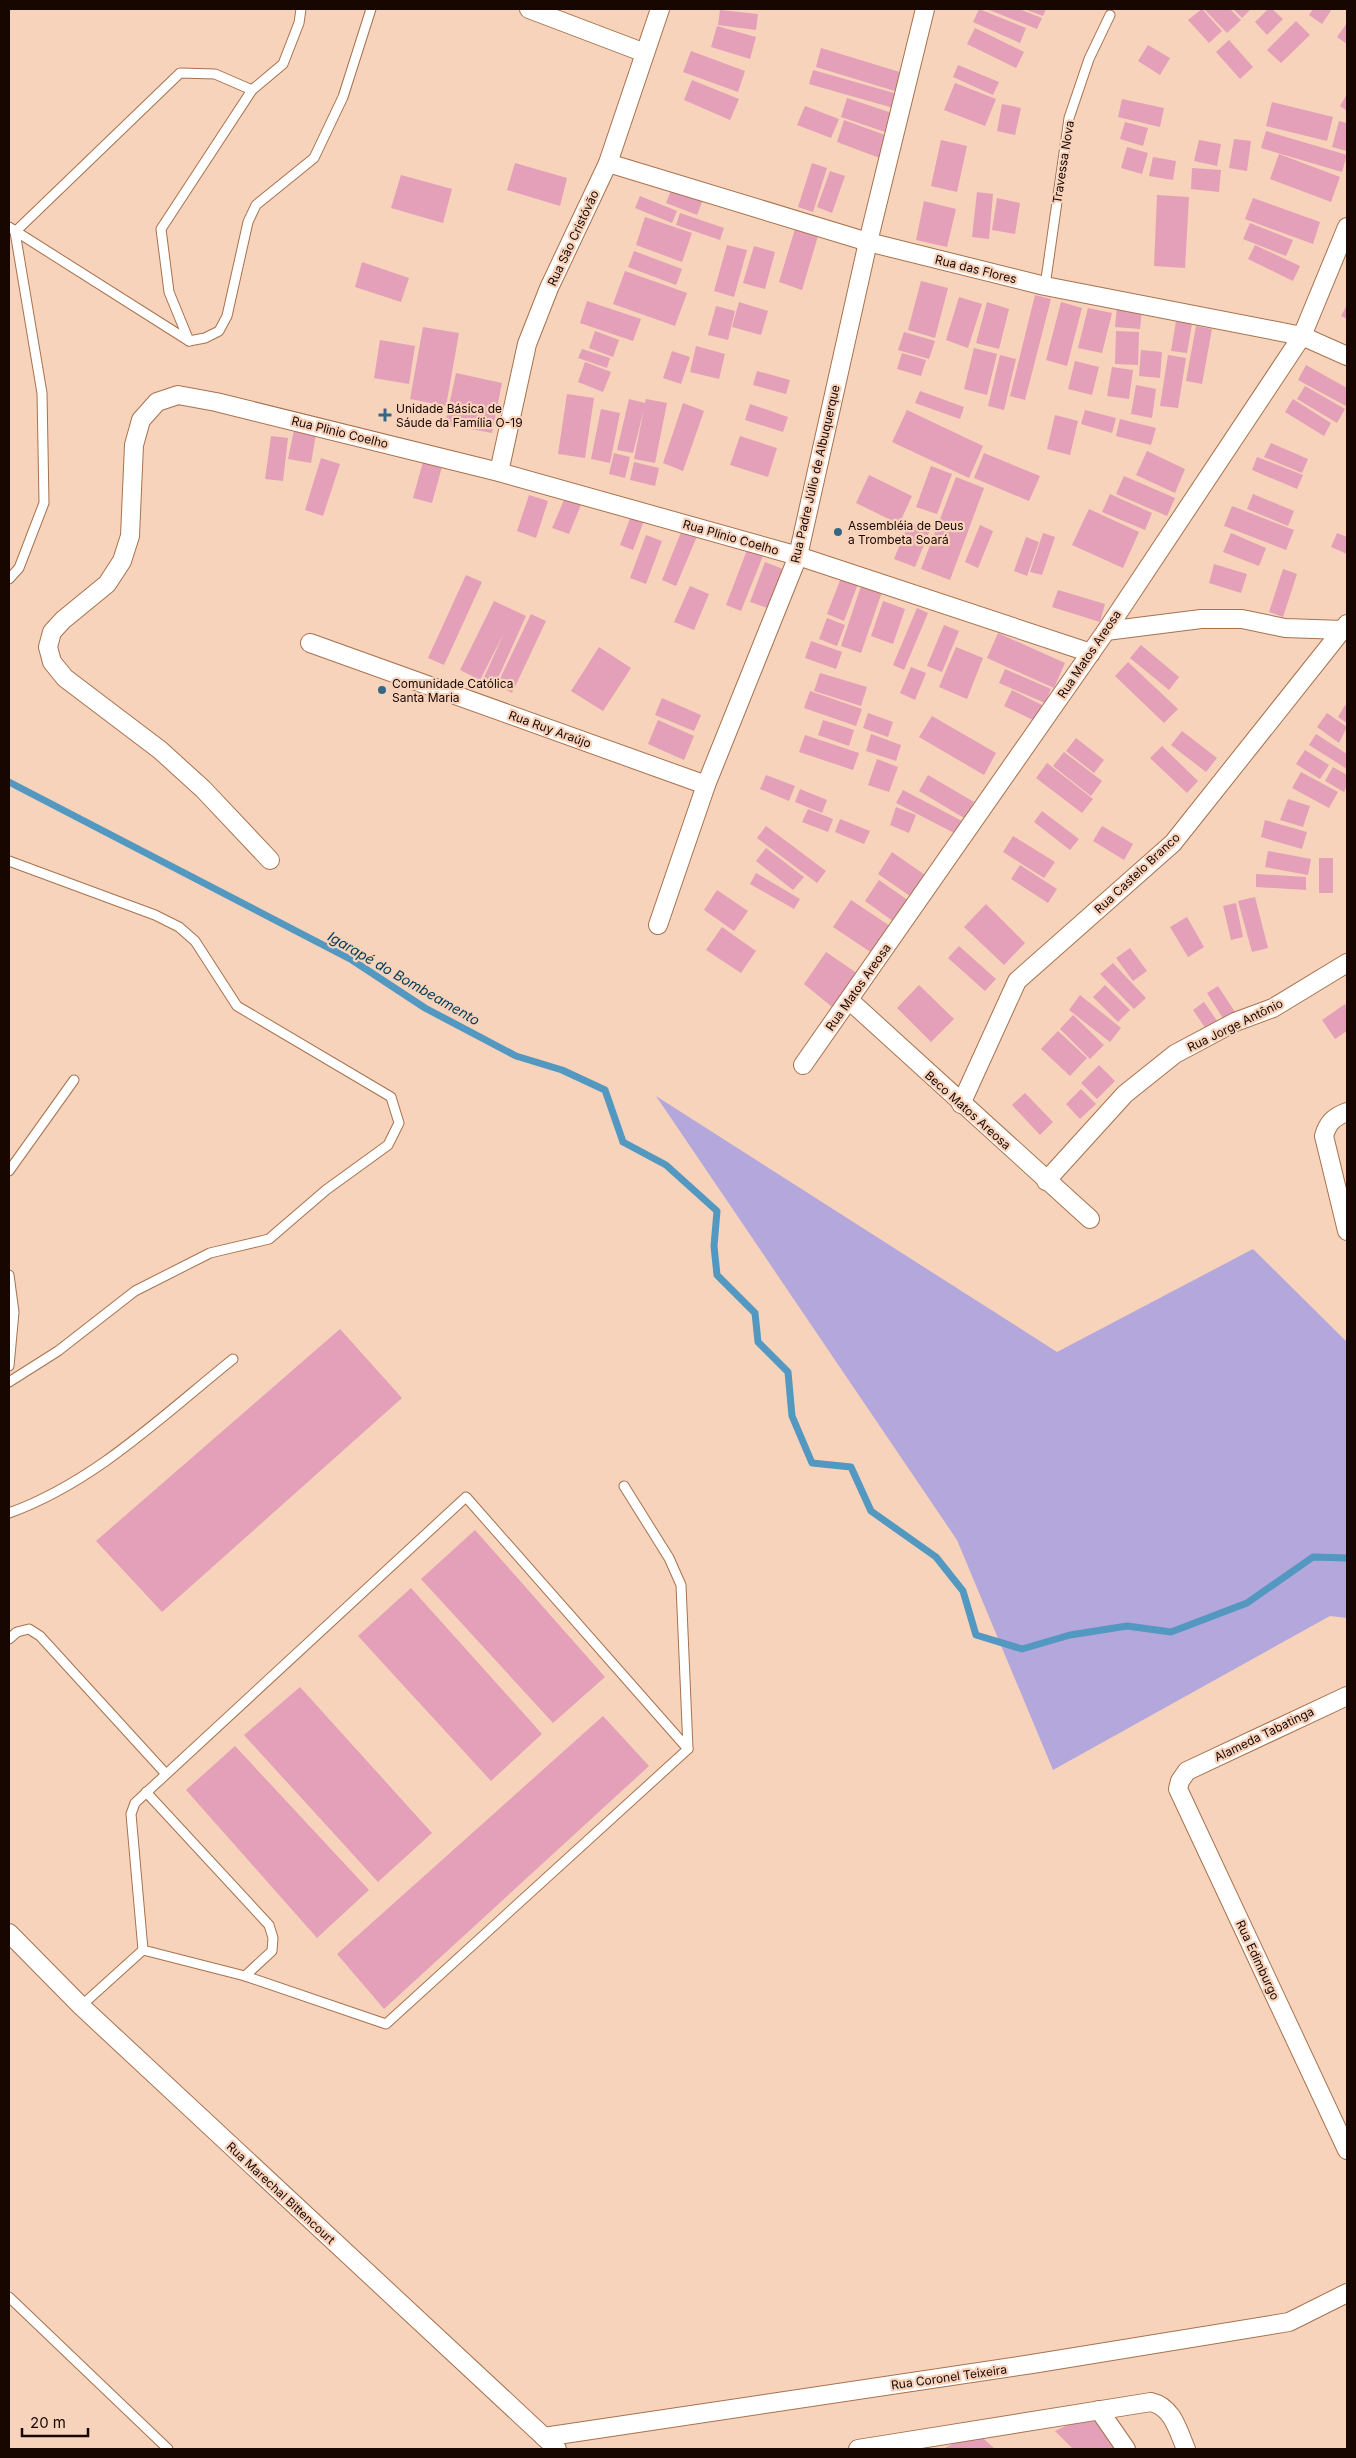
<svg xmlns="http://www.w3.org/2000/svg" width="1356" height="2458" font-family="Inter,sans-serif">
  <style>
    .green { fill: #b4a7dc }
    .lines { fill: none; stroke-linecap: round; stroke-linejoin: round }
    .stream { stroke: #5298c0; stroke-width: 7 }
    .building { fill: #e3a0b8 }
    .service-casing { stroke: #a7724d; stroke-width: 11 }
    .minor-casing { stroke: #a7724d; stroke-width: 20 }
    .service { stroke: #fff; stroke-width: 9 }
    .minor { stroke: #fff; stroke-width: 18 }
    .poi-dot { fill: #346784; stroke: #f7d3bc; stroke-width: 2 }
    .labels { text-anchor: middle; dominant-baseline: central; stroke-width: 4.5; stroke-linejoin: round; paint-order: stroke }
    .street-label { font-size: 12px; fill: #180600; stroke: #f7d3bc }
    .poi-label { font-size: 12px; fill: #180600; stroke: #f7d3bc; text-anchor: start }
    .water-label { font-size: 14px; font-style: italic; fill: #003b56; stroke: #f7d3bc }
  </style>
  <rect width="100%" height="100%" fill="#f7d3bc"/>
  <polygon class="green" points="656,1096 1057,1352 1253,1249 1347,1342 1347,1618 1330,1616 1053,1770 957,1540"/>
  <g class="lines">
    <polyline class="stream" points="9,782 352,960 425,1008 516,1056 562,1070 605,1090 623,1142 666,1165 717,1211 714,1246 717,1275 755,1313 758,1342 788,1372 792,1416 812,1463 851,1467 871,1511 936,1557 963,1591 976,1635 1022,1649 1070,1635 1127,1626 1171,1632 1247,1603 1313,1557 1347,1558"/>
  </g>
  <g class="building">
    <polygon points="979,9 1026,28 1020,43 973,22"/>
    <polygon points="987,9 1019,9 1042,18 1037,29"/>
    <polygon points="1024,9 1046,9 1043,16"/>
    <polygon points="1202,9 1222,31 1209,43 1188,20"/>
    <polygon points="1204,9 1230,9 1241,20 1227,33"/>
    <polygon points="1233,9 1251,9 1242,18"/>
    <polygon points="1268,9 1272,9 1283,19 1267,35 1255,22"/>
    <polygon points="1313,9 1332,9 1322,24 1309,15"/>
    <polygon points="720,10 758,14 756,30 718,25"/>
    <polygon points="1296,21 1310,35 1281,63 1267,50"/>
    <polygon points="1347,23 1347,44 1337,37"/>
    <polygon points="717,26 756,37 750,59 711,47"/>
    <polygon points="975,28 1024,52 1016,68 967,44"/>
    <polygon points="1229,40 1253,67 1240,79 1216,52"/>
    <polygon points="1148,45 1170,58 1160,75 1138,61"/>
    <polygon points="821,48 903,73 898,92 816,67"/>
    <polygon points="691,51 745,71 738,92 683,72"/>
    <polygon points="958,65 999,82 993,95 953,77"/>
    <polygon points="813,70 901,95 897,109 809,84"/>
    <polygon points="692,80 739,99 730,120 684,100"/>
    <polygon points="955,83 996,99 985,126 944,110"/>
    <polygon points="1347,94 1347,111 1340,106"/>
    <polygon points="847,98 898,115 891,134 841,117"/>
    <polygon points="1122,99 1164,108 1160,127 1118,117"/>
    <polygon points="1272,102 1333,117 1327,141 1266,126"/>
    <polygon points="1002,104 1021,108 1015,135 997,131"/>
    <polygon points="805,106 839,119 831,138 797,125"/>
    <polygon points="844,120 893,138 885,160 837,142"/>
    <polygon points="1339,121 1347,123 1347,151 1332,147"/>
    <polygon points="1125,122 1148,128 1143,146 1120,139"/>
    <polygon points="1266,131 1347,155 1342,172 1261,148"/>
    <polygon points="1234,139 1251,141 1247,171 1229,168"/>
    <polygon points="941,140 967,146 957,192 931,186"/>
    <polygon points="1199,140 1221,144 1217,166 1194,161"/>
    <polygon points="1127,147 1148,153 1142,174 1121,168"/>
    <polygon points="1279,154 1340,177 1331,202 1270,179"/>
    <polygon points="1153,157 1176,161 1173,180 1149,176"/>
    <polygon points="515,163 567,178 560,206 507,190"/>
    <polygon points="812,163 827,168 813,212 798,207"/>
    <polygon points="1192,168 1221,170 1219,192 1191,189"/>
    <polygon points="830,171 845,176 832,213 817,207"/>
    <polygon points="401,175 452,189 443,223 391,208"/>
    <polygon points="673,185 704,197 697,215 666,203"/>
    <polygon points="977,192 993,194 989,239 972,237"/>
    <polygon points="1157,195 1189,197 1185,268 1154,266"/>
    <polygon points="640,196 677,211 672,223 635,208"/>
    <polygon points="997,198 1020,203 1015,234 992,230"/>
    <polygon points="1253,198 1320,222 1313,244 1245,219"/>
    <polygon points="924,201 956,209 947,247 916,240"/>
    <polygon points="680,213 724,228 720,240 676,225"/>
    <polygon points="645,217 692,233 682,262 636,245"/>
    <polygon points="1250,223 1293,240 1286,256 1243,239"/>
    <polygon points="795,229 818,236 802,290 779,282"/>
    <polygon points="727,245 747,250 734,297 714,291"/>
    <polygon points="1255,245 1300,266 1293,281 1248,259"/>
    <polygon points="754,246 775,252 765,289 743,283"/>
    <polygon points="634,251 682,269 676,285 628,267"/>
    <polygon points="362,262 409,278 401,302 355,287"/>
    <polygon points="625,271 687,293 675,326 613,304"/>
    <polygon points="921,281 948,288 935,338 908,330"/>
    <polygon points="1035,295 1051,299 1025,400 1010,396"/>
    <polygon points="959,297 982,304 968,348 946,340"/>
    <polygon points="587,301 641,319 633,341 580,323"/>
    <polygon points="739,302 768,311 761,335 732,327"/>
    <polygon points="987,302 1009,309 999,349 976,343"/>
    <polygon points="1061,302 1082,308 1067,366 1046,360"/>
    <polygon points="1347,305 1347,319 1341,316"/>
    <polygon points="716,306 735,311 728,340 708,335"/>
    <polygon points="1117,307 1142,309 1140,329 1115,327"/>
    <polygon points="1088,308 1112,313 1102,353 1078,348"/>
    <polygon points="1176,321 1192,324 1187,353 1171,351"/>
    <polygon points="1196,326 1212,329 1202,384 1186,381"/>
    <polygon points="423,327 459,333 446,406 410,399"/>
    <polygon points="595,331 619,340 613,357 589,348"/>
    <polygon points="1116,331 1139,332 1138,365 1115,364"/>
    <polygon points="904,332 935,341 929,359 898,350"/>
    <polygon points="380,340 415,346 409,384 374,378"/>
    <polygon points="696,346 725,354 719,379 690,372"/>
    <polygon points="974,348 997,354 987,395 964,389"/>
    <polygon points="582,349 610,358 607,368 578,358"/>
    <polygon points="1141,350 1162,352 1160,378 1139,376"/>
    <polygon points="672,351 690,357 681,384 663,378"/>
    <polygon points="902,353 926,360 921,376 897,369"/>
    <polygon points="1000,355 1016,359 1004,410 988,406"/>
    <polygon points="1168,355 1186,358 1178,408 1160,406"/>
    <polygon points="1075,361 1099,367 1092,395 1068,389"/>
    <polygon points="585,362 611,372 603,392 578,382"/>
    <polygon points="1306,365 1347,388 1346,406 1298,380"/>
    <polygon points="1112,367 1133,370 1129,399 1107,396"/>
    <polygon points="757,371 790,380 786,394 753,385"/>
    <polygon points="456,373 502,383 492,433 445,424"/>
    <polygon points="1136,385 1156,389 1152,418 1131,414"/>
    <polygon points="1305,386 1345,409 1337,423 1297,399"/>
    <polygon points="920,391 964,407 960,419 915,403"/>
    <polygon points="567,394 594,398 585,458 558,454"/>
    <polygon points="629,399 645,403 646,399 667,403 655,463 634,459 644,409 633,453 617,450"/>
    <polygon points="1293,399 1331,423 1324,436 1285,412"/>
    <polygon points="683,403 704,411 683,471 663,463"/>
    <polygon points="750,404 788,417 783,432 745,420"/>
    <polygon points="601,409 620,413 610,463 591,459"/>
    <polygon points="907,410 983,446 969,478 892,442"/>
    <polygon points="1085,410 1116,418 1112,433 1081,424"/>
    <polygon points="1055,415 1078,421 1070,455 1047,449"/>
    <polygon points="1120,419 1156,428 1151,445 1116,436"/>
    <polygon points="294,430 316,434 311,463 288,459"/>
    <polygon points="271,436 288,438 283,481 265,479"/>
    <polygon points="740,436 777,448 768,477 730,465"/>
    <polygon points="1271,443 1308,459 1302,473 1264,457"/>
    <polygon points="1147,451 1185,469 1175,493 1136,475"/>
    <polygon points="614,453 630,457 625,478 609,474"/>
    <polygon points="984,453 1040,476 1029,501 974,478"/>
    <polygon points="1257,457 1303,475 1297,489 1252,470"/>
    <polygon points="321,458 340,464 323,516 305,510"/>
    <polygon points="424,458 443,463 432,503 413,498"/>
    <polygon points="634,462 659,468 655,486 630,480"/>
    <polygon points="931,466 952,474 937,514 916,507"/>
    <polygon points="869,475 912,496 899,524 856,503"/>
    <polygon points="1124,476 1175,498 1167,516 1116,494"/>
    <polygon points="956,477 984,488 950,580 921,569"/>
    <polygon points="567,493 583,500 569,534 552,528"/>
    <polygon points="1110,494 1152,513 1145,530 1102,512"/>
    <polygon points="1253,494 1294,511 1288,526 1247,509"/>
    <polygon points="529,495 548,501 536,538 517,531"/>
    <polygon points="1232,506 1294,530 1286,550 1224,526"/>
    <polygon points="1089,509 1139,532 1123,568 1072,545"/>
    <polygon points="632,513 645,518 633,550 620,545"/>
    <polygon points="909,522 930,530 915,567 894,559"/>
    <polygon points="980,525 993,531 978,568 965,562"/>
    <polygon points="683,527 698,534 676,586 662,580"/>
    <polygon points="1043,533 1055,537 1042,575 1030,572"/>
    <polygon points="1231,533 1266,548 1259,566 1223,552"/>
    <polygon points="1337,533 1347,537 1347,554 1331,547"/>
    <polygon points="646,535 662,541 646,584 630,578"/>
    <polygon points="1026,537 1039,542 1027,576 1014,571"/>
    <polygon points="747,550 763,556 741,611 726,605"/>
    <polygon points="765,562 788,571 773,610 750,602"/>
    <polygon points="1214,564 1247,574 1241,593 1209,583"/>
    <polygon points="1283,569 1297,574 1283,617 1269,612"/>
    <polygon points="466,575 482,582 444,665 428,658"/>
    <polygon points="841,578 858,584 844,621 827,614"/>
    <polygon points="690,586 709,594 694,630 674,622"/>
    <polygon points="861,586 882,592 861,653 841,646"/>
    <polygon points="1058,590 1105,604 1100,622 1052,607"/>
    <polygon points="494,601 526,616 494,687 482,682 504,633 480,680 460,670"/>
    <polygon points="883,601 905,609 893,644 871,636"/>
    <polygon points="917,608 928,613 904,670 893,665"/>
    <polygon points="531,614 546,621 512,693 497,685"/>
    <polygon points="827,618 845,625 837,646 819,639"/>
    <polygon points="944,625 959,631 942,672 927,666"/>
    <polygon points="998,633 1065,663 1054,688 987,658"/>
    <polygon points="811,641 842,652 836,669 805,658"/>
    <polygon points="1141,645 1179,677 1169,690 1130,658"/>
    <polygon points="599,647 631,668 603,711 571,691"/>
    <polygon points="956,647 983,658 967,699 939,687"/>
    <polygon points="1128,662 1178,709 1164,723 1115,676"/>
    <polygon points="911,667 926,673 915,700 900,693"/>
    <polygon points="1005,669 1051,689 1045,703 999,683"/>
    <polygon points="820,673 867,687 861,706 814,691"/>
    <polygon points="1012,690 1046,707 1039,723 1004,706"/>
    <polygon points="810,691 862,709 856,726 804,708"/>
    <polygon points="662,698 701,715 694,731 655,715"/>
    <polygon points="1345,705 1347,707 1347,723 1338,717"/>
    <polygon points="868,713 893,722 888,737 863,728"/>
    <polygon points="1327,713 1347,727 1339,743 1317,727"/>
    <polygon points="932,716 996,753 984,775 919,737"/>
    <polygon points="658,720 694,736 684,760 648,744"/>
    <polygon points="823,720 854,730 849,746 818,735"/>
    <polygon points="1182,731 1217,758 1206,772 1171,745"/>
    <polygon points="871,734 901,745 896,761 866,751"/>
    <polygon points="1316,734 1347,754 1347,769 1309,745"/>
    <polygon points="805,735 859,753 853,770 799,752"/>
    <polygon points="1076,738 1104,760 1094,773 1066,751"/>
    <polygon points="1162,746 1198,781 1187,793 1150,758"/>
    <polygon points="1305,750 1329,765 1320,779 1296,764"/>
    <polygon points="1064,752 1102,781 1091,796 1053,766"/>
    <polygon points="877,759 898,767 889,792 868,785"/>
    <polygon points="1047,763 1093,799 1082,813 1036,778"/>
    <polygon points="1333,767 1347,775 1347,785 1344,792 1325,781"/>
    <polygon points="1301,772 1338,792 1329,808 1292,788"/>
    <polygon points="766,775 795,786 789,801 760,789"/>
    <polygon points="928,775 974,802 964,818 919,791"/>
    <polygon points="800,789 827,800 822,813 795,802"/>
    <polygon points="903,790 962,821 956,834 896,803"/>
    <polygon points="1288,799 1310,806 1303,827 1280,820"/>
    <polygon points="896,807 916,815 909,833 890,825"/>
    <polygon points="808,809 833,819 828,832 802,822"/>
    <polygon points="1042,811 1079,839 1070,850 1034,822"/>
    <polygon points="840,819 870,831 864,844 835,832"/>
    <polygon points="1265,820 1307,832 1302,849 1261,837"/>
    <polygon points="766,826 826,871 817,883 757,838"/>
    <polygon points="1102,826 1133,844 1124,860 1093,841"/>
    <polygon points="1013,836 1055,862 1044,878 1003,852"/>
    <polygon points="766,848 804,877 793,890 756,861"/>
    <polygon points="1268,851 1311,859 1308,875 1265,867"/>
    <polygon points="892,852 925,875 910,896 878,874"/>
    <rect x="1319" y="858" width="14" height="35"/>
    <polygon points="1020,865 1057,889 1048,903 1011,879"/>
    <polygon points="756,873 800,899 794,909 750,884"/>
    <polygon points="1256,874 1306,877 1306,890 1256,887"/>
    <polygon points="879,880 912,903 897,924 865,901"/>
    <polygon points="717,890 748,911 734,931 704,910"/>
    <polygon points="1255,897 1268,948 1252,952 1238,901"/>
    <polygon points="851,900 893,928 875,955 833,927"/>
    <polygon points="1236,903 1243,937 1231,940 1223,906"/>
    <polygon points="986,904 1025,943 1004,965 964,927"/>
    <polygon points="1187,917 1204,947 1188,957 1170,927"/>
    <polygon points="722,927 756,951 741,973 706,950"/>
    <polygon points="959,946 996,979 985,991 948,958"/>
    <polygon points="1130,948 1147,971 1133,981 1116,958"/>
    <polygon points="826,952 861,976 837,1011 804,984"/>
    <polygon points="1113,963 1146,998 1134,1009 1100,974"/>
    <polygon points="919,985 954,1019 931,1042 897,1008"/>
    <polygon points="1105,985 1130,1010 1118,1022 1093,997"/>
    <polygon points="1218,986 1235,1012 1224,1020 1207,993"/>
    <polygon points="1080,995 1121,1028 1110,1042 1069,1010"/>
    <polygon points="1204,1002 1220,1025 1208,1032 1193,1010"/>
    <polygon points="1345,1004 1347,1007 1347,1031 1335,1039 1322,1020"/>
    <polygon points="1073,1015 1104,1045 1090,1059 1060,1029"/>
    <polygon points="1058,1031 1087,1058 1070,1076 1041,1049"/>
    <polygon points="1099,1065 1115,1081 1097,1099 1081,1083"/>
    <polygon points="1081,1089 1096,1104 1080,1119 1066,1104"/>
    <polygon points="1025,1093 1053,1122 1040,1135 1012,1105"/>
    <polygon points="340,1329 402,1398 162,1612 96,1541"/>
    <polygon points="475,1530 605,1677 553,1723 421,1579"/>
    <polygon points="411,1588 542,1734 491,1781 358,1636"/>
    <polygon points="300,1687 432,1833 378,1882 244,1735"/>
    <polygon points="603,1716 649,1766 384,2009 337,1954"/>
    <polygon points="235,1746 369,1890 317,1938 186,1790"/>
    <polygon points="1098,2411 1125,2449 1073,2449 1055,2431"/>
    <polygon points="976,2432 995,2449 943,2449"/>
  </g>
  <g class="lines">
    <defs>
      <g id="service">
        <polyline points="9,227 189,341 169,292 161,229 252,90 283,64 299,23 301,9"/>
        <polyline points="1045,286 1069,118 1089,59 1110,15"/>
        <polyline points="189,341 205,338 219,331 227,316 248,222 256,205 314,158 343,97 371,9"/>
        <polyline points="9,579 19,568 44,503 42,393 15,232 180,73 215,74 252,90"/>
        <polyline points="9,861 155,915 179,927 195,941 237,1006 391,1097 399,1123 388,1145 326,1190 269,1239 210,1253 135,1291 58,1351 9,1382"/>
        <polyline points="9,1171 74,1080"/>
        <polyline points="9,1275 14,1312 9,1366"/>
        <polyline points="624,1486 669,1558 681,1585 688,1749"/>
        <polygon points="466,1497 688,1749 386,2024 245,1976 143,1950 131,1814 135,1803"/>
        <path d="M9,1513c86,-31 153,-97 224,-154"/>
        <polyline points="9,1639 17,1632 29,1629 40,1636 166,1774"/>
        <polyline points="146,1792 269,1925 273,1938 272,1951 245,1976"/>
        <polyline points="81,2006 143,1950"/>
        <polyline points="9,2297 168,2449"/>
      </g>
      <g id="minor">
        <polyline points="529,9 645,53"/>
        <polyline points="608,163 868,242 1045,286 1302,336 1347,356"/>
        <polyline points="499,472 527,344 549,288 608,163 660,9"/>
        <polyline points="1106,631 1201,619 1242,619 1285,628 1343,630"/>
        <polyline points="310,643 706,785"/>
        <polyline points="270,860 203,789 160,750 65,678 52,662 48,647 52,632 63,620 107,584 122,561 130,536 134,445 141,420 157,402 178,395 216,402 499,472 798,556 1091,653"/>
        <polyline points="658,925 706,785 798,556 868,242 925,9"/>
        <polyline points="849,1000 1090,1219"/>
        <polyline points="803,1065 1106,631 1302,336 1347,227"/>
        <polyline points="961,1104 1017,981 1173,843 1347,624"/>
        <path d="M1347,1112c-13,5 -19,10 -23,24l23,95"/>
        <polyline points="1046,1181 1125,1094 1175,1054 1235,1022 1273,1008 1347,963"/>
        <polyline points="1347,1696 1187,1771 1180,1781 1178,1789 1347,2150"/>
        <polyline points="9,1933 81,2006 557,2449"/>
        <polyline points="1099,2410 1126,2449"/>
        <polyline points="544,2437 1032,2364 1289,2322 1347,2293"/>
        <path d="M858,2449l293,-47c22,5 27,29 35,47"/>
      </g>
    </defs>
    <use href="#service" class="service-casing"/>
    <use href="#minor" class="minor-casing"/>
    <use href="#service" class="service"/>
    <use href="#minor" class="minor"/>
  </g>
  <g class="poi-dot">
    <path d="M382.5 407.5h5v5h5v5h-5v5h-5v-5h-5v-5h5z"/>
    <circle cx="838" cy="532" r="5"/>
    <circle cx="382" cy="690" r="5"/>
  </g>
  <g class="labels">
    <g class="street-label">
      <text transform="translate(1063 162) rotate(-81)">Travessa Nova</text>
      <text transform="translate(573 238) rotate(-65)">Rua São Cristóvão</text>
      <text transform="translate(976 269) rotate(14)">Rua das Flores</text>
      <text transform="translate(340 432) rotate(14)">Rua Plinio Coelho</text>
      <text transform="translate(815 474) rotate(-77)">Rua Padre Júlio de Albuquerque</text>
      <text transform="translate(731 537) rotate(16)">Rua Plinio Coelho</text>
      <text transform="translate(1089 654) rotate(-56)">Rua Matos Areosa</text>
      <text transform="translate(550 729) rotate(20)">Rua Ruy Araújo</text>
      <text transform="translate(1137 873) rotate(-43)">Rua Castelo Branco</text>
      <text transform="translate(858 987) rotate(-55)">Rua Matos Areosa</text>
      <text transform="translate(1235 1025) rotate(-26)">Rua Jorge Antônio</text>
      <text transform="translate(968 1110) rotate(42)">Beco Matos Areosa</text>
      <text transform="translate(1264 1734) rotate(-26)">Alameda Tabatinga</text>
      <text transform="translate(1258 1960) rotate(65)">Rua Edimburgo</text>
      <text transform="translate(281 2193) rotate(43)">Rua Marechal Bittencourt</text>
      <text transform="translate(949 2377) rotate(-8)">Rua Coronel Teixeira</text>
    </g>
    <g class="poi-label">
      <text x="396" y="408">Unidade Básica de<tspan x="396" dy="14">Sáude da Família O-19</tspan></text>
      <text x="848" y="525">Assembléia de Deus<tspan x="848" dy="14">a Trombeta Soará</tspan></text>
      <text x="392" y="683">Comunidade Católica<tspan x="392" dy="14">Santa Maria</tspan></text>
    </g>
    <g class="water-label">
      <text transform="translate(404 978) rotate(30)">Igarapé do Bombeamento</text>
    </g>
  </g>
  <rect width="1356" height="2458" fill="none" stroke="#180600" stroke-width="20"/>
  <path d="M22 2428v8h66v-8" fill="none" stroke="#180600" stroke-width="2.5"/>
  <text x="30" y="2428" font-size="15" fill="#180600" stroke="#f7d3bc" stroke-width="4" paint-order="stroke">20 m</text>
</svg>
